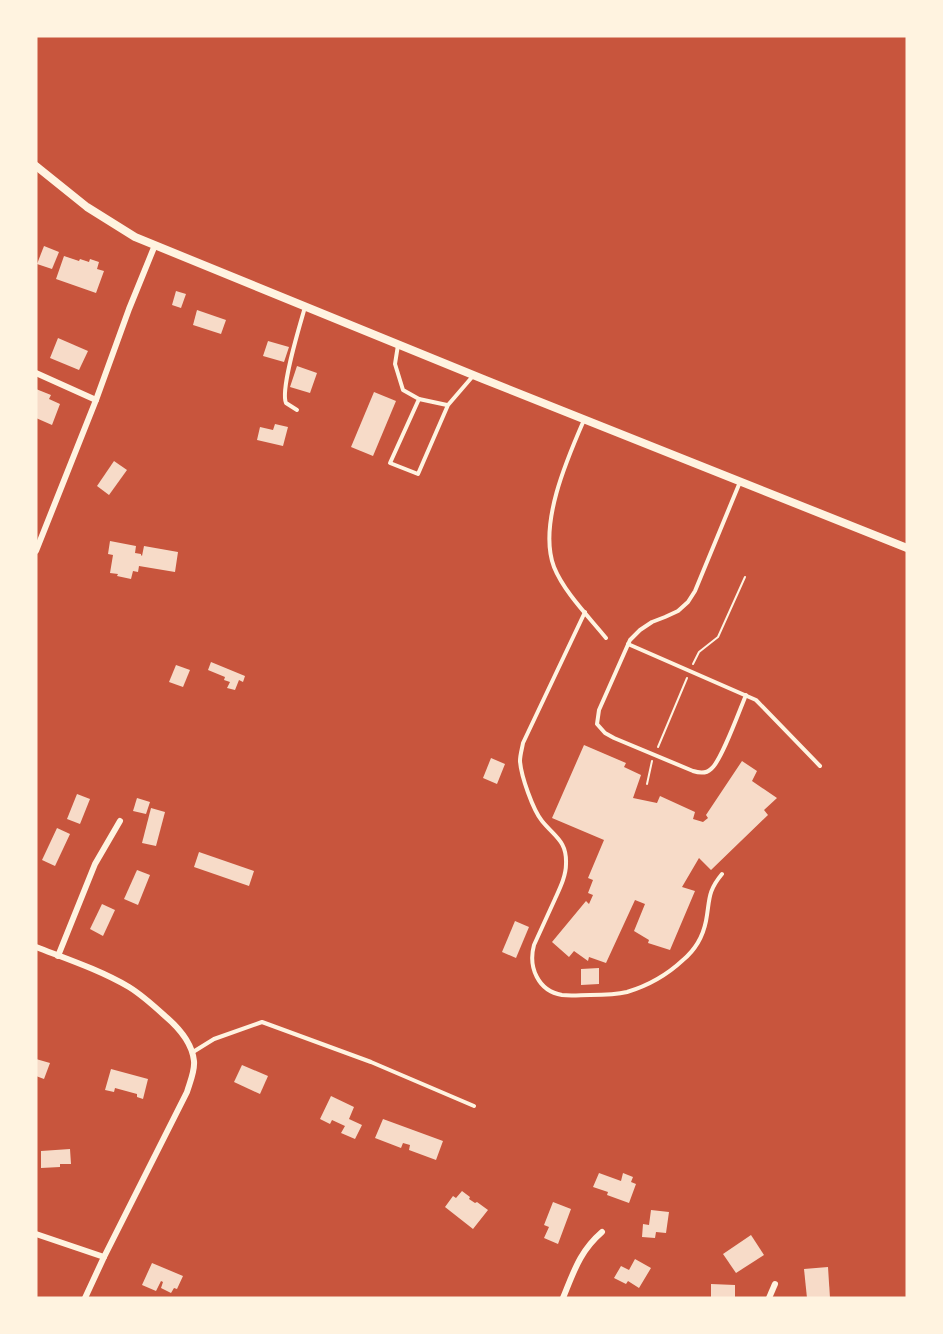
<svg xmlns="http://www.w3.org/2000/svg" width="943" height="1334" font-family="'Source Sans 3',sans-serif">
  <style>
    .building { fill: #f7dbc8 }
    .lines { fill: none; stroke-linecap: round; stroke-linejoin: round }
    .path { stroke: #fff3e0; stroke-width: 2 }
    .service { stroke: #fff3e0; stroke-width: 4 }
    .minor { stroke: #fff3e0; stroke-width: 6 }
    .tertiary { stroke: #fff3e0; stroke-width: 8 }
  </style>
  <rect width="100%" height="100%" fill="#c8553d"/>
  <g class="building">
    <polygon points="44,246 59,252 52,269 37,264"/>
    <polygon points="64,256 79,261 80,259 89,262 90,259 99,262 97,269 104,271 96,293 56,279"/>
    <polygon points="176,291 186,294 181,308 172,305"/>
    <polygon points="197,310 226,320 221,334 193,325"/>
    <polygon points="58,338 88,351 79,370 50,358"/>
    <polygon points="268,341 289,347 284,362 263,356"/>
    <polygon points="297,366 317,373 310,393 290,387"/>
    <polygon points="36,389 51,395 49,399 60,404 52,425 36,418"/>
    <polygon points="374,392 396,401 373,456 351,447"/>
    <polygon points="275,424 288,427 283,446 257,440 260,427 273,430"/>
    <polygon points="114,461 127,470 109,495 97,486"/>
    <polygon points="110,541 136,546 135,553 141,554 141,555 142,556 144,546 178,552 175,572 139,566 138,572 133,571 131,579 117,576 118,574 110,573 113,555 108,554"/>
    <polygon points="211,662 245,676 243,682 239,680 235,690 227,688 230,682 224,680 225,677 208,670"/>
    <polygon points="176,665 190,670 183,687 169,682"/>
    <polygon points="584,745 626,763 624,767 641,775 633,798 657,803 660,796 695,812 693,819 703,822 708,818 706,815 742,761 757,771 752,781 777,798 764,810 768,815 711,870 699,858 682,887 695,891 670,950 648,943 649,940 634,931 645,904 635,900 606,963 589,957 588,961 574,951 569,957 552,942 586,901 589,904 593,895 588,893 593,880 588,878 604,840 552,818"/>
    <polygon points="491,758 505,764 497,784 483,778"/>
    <polygon points="77,794 90,799 80,824 67,819"/>
    <polygon points="137,798 150,802 146,814 133,811"/>
    <polygon points="151,808 165,812 156,846 142,843"/>
    <polygon points="57,828 70,834 55,866 42,860"/>
    <polygon points="199,852 254,871 249,886 194,867"/>
    <polygon points="137,870 150,875 138,905 124,899"/>
    <polygon points="102,904 115,910 103,936 90,929"/>
    <polygon points="515,921 529,927 516,958 502,952"/>
    <polygon points="599,968 599,984 581,985 581,969"/>
    <polygon points="36,1059 50,1063 44,1079 36,1076"/>
    <polygon points="242,1065 268,1076 260,1094 234,1082"/>
    <polygon points="111,1069 148,1079 143,1099 137,1097 137,1094 115,1088 114,1092 105,1090"/>
    <polygon points="331,1096 354,1107 349,1119 362,1125 355,1139 341,1133 345,1126 332,1120 330,1124 320,1119"/>
    <polygon points="383,1119 443,1141 436,1160 409,1150 410,1145 403,1143 401,1148 375,1138"/>
    <polygon points="70,1149 71,1164 60,1164 60,1167 41,1168 41,1151"/>
    <polygon points="599,1173 621,1181 623,1173 633,1177 631,1182 636,1184 629,1203 607,1195 608,1192 593,1187"/>
    <polygon points="462,1191 470,1197 469,1199 475,1203 477,1202 488,1210 473,1229 445,1207 453,1196 456,1198"/>
    <polygon points="553,1202 571,1209 558,1244 544,1238 549,1227 544,1225"/>
    <polygon points="651,1210 669,1212 666,1233 656,1232 655,1238 642,1237 643,1224 649,1225"/>
    <polygon points="751,1235 764,1255 736,1273 723,1254"/>
    <polygon points="635,1259 651,1268 639,1288 628,1281 626,1284 614,1278 621,1266 629,1270"/>
    <polygon points="152,1263 183,1276 177,1289 174,1288 171,1293 161,1288 163,1282 161,1281 156,1291 142,1285"/>
    <polygon points="828,1267 830,1298 807,1298 804,1269"/>
    <polygon points="711,1284 735,1285 735,1298 711,1298"/>
  </g>
  <g class="lines">
    <g class="path">
      <polyline points="693,664 699,652 718,637 745,577"/>
      <polyline points="658,747 687,678"/>
      <polyline points="647,784 652,761"/>
    </g>
    <g class="service">
      <polyline points="398,345 395,364 403,390 419,399 390,463 418,474 448,405 473,376"/>
      <polyline points="419,399 447,405"/>
      <path d="M297,410l-11,-7c-6,-14 14,-78 19,-96"/>
      <path d="M584,420c-17,39 -46,105 -30,147 10,25 35,50 52,71"/>
      <path d="M740,482l-45,109 -7,11 -10,9 -13,6 -13,5 -12,8 -10,10 -31,70 -2,14 8,9 9,5 79,33c6,2 13,3 18,-2 10,-7 29,-60 35,-74"/>
      <path d="M585,612l-62,131c-1,6 -3,12 -3,18 1,15 13,49 22,60 13,16 25,20 24,43 0,12 -6,24 -11,35 -7,15 -14,31 -21,46 -6,22 4,46 28,50 9,1 19,0 28,0 12,0 25,0 37,-3 20,-6 41,-18 56,-32 12,-10 20,-24 23,-39 4,-21 1,-29 16,-47"/>
      <polyline points="628,644 756,700 820,766"/>
      <polyline points="193,1052 214,1039 262,1022 371,1062 474,1106"/>
    </g>
    <g class="minor">
      <polyline points="36,373 96,400"/>
      <polyline points="36,551 96,400 129,309 155,245"/>
      <path d="M36,947c31,12 64,23 93,40 13,8 24,18 36,29 13,11 27,26 29,45 1,10 -4,21 -7,31l-83,165 -19,41"/>
      <polyline points="58,956 95,864 120,821"/>
      <polyline points="36,1234 104,1257"/>
      <path d="M563,1298c11,-27 17,-47 39,-66"/>
      <polyline points="769,1298 775,1284"/>
    </g>
    <polyline class="tertiary" points="36,166 87,207 135,237 483,379 907,548"/>
  </g>
  <rect width="943" height="1334" fill="none" stroke="#fff3e0" stroke-width="75"/>
</svg>
